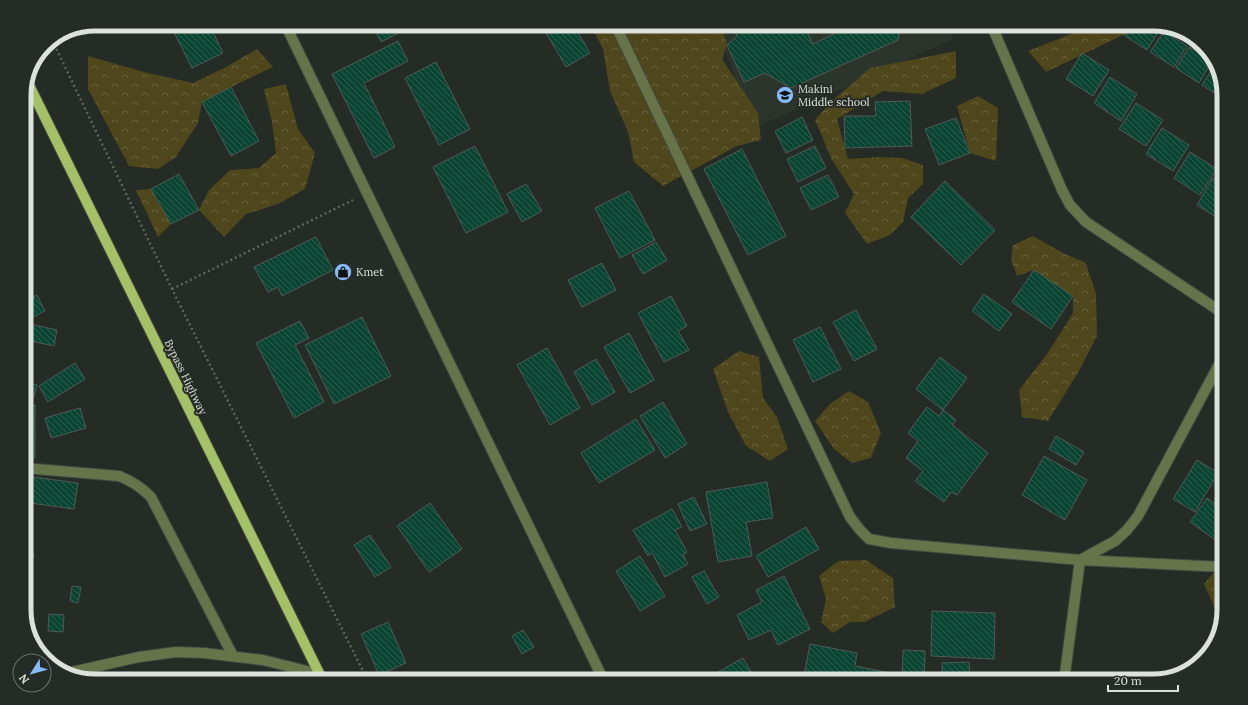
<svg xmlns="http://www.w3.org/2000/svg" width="1248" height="705" font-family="Lora,serif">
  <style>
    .built { fill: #2b352b }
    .forest { fill: url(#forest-crowns) }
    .building { fill: url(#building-back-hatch); stroke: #515a56 }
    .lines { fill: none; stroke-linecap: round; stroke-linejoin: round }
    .minor-casing { stroke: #424842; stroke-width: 12 }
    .major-casing { stroke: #424842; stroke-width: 12 }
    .path { stroke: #5f645e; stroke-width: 2.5; stroke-dasharray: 2 3; stroke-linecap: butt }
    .minor { stroke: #67744a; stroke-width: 10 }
    .major { stroke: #a5c065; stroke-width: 10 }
    .labels { text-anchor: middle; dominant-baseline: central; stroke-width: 4; stroke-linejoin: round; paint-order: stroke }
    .poi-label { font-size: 11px; fill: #dde1dc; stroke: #252b25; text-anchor: start }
    .street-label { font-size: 11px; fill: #dde1dc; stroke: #252b25 }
    .rim { fill: none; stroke: #dde1dc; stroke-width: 5 }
  </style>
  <defs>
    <pattern id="forest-crowns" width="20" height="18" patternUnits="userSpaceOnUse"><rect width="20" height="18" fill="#4e471b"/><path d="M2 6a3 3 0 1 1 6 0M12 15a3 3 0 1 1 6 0" fill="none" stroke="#67613c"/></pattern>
    <pattern id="building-back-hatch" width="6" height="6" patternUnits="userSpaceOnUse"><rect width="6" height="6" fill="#0a4533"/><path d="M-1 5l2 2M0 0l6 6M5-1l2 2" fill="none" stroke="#2d6050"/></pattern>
  </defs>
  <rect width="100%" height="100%" fill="#252b25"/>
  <polygon class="built" points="717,24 947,24 953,39 752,129"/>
  <g class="forest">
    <polygon points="590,24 721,24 727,45 722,59 758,113 761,140 737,146 663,186 634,162 628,132 610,91 603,49"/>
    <polygon points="1092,24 1141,24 1123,35 1046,72 1028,51 1086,28"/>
    <polygon points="257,49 273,67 231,87 202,102 198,123 176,157 158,169 129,166 88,89 88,56 144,72 193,83 228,66"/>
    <polygon points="956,51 956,78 922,94 883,91 837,119 848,159 879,157 902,158 923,165 923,184 908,198 903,222 890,235 867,244 845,213 854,194 832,160 815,120 833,100 870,68"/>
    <polygon points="286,84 298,129 315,153 305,189 278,204 246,214 224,237 199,210 209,190 230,170 259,168 276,153 272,122 264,89"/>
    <polygon points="978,96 998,108 996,161 970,153 957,106"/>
    <polygon points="151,189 171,224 158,237 136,190"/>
    <polygon points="1033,236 1063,253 1086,263 1096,294 1097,336 1079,371 1048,421 1022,417 1019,390 1047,354 1073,313 1073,297 1034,270 1017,276 1011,260 1013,245"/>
    <polygon points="739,351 759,357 763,398 777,417 788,449 770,461 746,446 728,412 713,369"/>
    <polygon points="849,391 868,402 881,433 871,458 852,463 834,449 815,421 830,404"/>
    <polygon points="866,560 893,578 895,607 865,622 850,622 833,633 821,622 826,599 819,576 838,561"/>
    <polygon points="1224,561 1224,610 1221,622 1204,584"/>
  </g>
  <g class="building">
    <polygon points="170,24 209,24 223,53 192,68"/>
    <polygon points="372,24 416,24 381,42"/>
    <polygon points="546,24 573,24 590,53 566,67 542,26"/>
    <polygon points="734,24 803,24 813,44 854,24 901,24 898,40 791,88 765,73 744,82 727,45 737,36"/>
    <polygon points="1131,24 1153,24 1160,29 1147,50 1124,35"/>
    <polygon points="1164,31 1187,46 1174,67 1150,52"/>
    <polygon points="398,41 408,61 364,83 395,147 374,158 332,74"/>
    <polygon points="1189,47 1212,61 1199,83 1176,68"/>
    <polygon points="1082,53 1109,70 1093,96 1066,79"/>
    <polygon points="436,62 470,129 439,145 405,78"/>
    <polygon points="1215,64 1224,91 1224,99 1202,85"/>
    <polygon points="1110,77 1137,94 1121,121 1094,103"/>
    <polygon points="231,87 259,141 231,156 202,102"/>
    <polygon points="910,101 912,146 845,148 844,116 876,116 875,102"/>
    <polygon points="1136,103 1163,120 1146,146 1119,129"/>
    <polygon points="802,117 813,140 786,153 775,131"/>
    <polygon points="956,118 970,153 939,165 925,129"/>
    <polygon points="1162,128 1189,145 1173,171 1146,154"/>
    <polygon points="475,146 508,212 466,233 433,167"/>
    <polygon points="815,146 826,168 798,182 787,159"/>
    <polygon points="742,149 786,236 748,255 704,169"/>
    <polygon points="1190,152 1217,169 1200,195 1174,178"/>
    <polygon points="179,174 199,210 171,224 151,189"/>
    <polygon points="828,175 839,197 811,210 800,188"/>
    <polygon points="1213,178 1224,185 1224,222 1197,205"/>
    <polygon points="945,181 995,230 961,265 911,217"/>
    <polygon points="526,184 542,211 522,222 507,194"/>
    <polygon points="629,191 655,240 620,258 595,208"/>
    <polygon points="316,237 333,270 282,296 278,287 268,292 254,267"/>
    <polygon points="656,242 667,260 643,274 632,255"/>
    <polygon points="602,263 616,290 582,307 568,280"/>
    <polygon points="1034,270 1073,296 1051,329 1012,302"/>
    <polygon points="984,294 1012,314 999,331 972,311"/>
    <polygon points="37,295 45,311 24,322 24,302"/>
    <polygon points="671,296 687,326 678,331 689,350 664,362 638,313"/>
    <polygon points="856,310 877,349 854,361 833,322"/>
    <polygon points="362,317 391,376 334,404 305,345"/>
    <polygon points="300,321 309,338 295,345 324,402 294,418 256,343"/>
    <polygon points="29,324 57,330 54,346 26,340"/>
    <polygon points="820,327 841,369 813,382 793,340"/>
    <polygon points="629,333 654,380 630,393 604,347"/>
    <polygon points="547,348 580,408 550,425 517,365"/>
    <polygon points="940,357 967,378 943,410 916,389"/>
    <polygon points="596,359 615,392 592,405 574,372"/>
    <polygon points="75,363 85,379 48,402 39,386"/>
    <polygon points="24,365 30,366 27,379 24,378"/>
    <polygon points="1222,381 1224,382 1224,407 1218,406"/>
    <polygon points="24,382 37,385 34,397 24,395"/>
    <polygon points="663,402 687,444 665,458 640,416"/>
    <rect x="24" y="405" width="11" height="53"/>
    <polygon points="927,407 939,416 943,410 956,420 952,425 988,453 957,495 951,492 944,502 915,481 923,471 906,458 918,441 908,433"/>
    <polygon points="80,408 86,428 51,438 45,418"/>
    <polygon points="636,419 655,450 599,483 581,453"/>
    <polygon points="1056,436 1084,452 1076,465 1049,449"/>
    <polygon points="1044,456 1087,480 1065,520 1022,495"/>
    <polygon points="1197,460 1218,473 1195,512 1173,499"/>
    <polygon points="33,477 78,483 74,509 30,503"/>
    <polygon points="767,482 773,518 746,522 752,556 718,562 706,492"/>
    <polygon points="694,497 707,524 690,531 678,504"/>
    <polygon points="1207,498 1224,510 1224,546 1190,522"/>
    <polygon points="24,501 26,501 24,537"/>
    <polygon points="430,503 462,549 429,572 397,526"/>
    <polygon points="672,509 682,527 675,530 687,552 683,555 688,564 665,577 652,553 648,556 633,530"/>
    <polygon points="806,527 819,549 768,577 756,556"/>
    <polygon points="370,535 391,567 375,577 354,545"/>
    <polygon points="24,551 34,554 29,573 24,571"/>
    <polygon points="640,556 665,596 640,611 616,571"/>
    <polygon points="704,571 719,597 707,604 692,577"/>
    <polygon points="784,576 810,629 778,645 771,630 749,640 737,615 762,602 756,590"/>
    <polygon points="72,586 81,587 78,603 70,601"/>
    <polygon points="24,601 30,601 28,627 24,614"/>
    <polygon points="932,611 995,613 994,659 931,656"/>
    <polygon points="49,614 64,615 63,632 48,631"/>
    <polygon points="388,622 406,663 379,675 361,634"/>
    <polygon points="523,630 534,647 522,654 512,636"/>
    <polygon points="810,644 857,653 855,666 890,673 888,681 803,681"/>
    <polygon points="903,650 925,651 924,681 902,681"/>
    <polygon points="743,658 754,677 748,681 702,681"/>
    <polygon points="969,662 970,681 943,681 942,663"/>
  </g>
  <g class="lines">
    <defs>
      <g id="minor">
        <polyline points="285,24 604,681"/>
        <polyline points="615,24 850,517 860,530 869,539 891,543 1080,560 1224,567"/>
        <polyline points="991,24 1062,190 1070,205 1086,222 1224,314"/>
        <path d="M24,468l95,8c13,5 23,12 32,21l82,159"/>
        <polyline points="1080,560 1115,541 1127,530 1138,516 1224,355"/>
        <polyline points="67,673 139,657 176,652 204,653 263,660 319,674"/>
        <polyline points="1064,681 1080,560"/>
      </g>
      <polyline id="major" points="28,83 323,681"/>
    </defs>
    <use href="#minor" class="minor-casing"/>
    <use href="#major" class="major-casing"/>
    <g class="path">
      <polyline points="52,40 172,289 368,681"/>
      <polyline points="172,289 353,200"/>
    </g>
    <use href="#minor" class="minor"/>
    <use href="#major" class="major"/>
  </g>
  <defs>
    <symbol id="school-disc" viewBox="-11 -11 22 22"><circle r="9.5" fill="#86bbfb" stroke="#252b25"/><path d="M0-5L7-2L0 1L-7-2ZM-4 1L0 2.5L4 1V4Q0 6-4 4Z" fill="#111"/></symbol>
    <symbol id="shop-disc" viewBox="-11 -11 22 22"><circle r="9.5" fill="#86bbfb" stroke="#252b25"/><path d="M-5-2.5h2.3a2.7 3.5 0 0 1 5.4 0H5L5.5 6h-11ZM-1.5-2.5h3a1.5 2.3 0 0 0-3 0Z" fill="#111"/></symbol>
  </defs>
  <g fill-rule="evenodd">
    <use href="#school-disc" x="775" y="85" width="20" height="20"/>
    <use href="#shop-disc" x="333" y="262" width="20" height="20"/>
  </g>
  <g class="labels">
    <g class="poi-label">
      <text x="798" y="89">Makini<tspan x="798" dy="13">Middle school</tspan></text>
      <text x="356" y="272">Kmet</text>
    </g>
    <g class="street-label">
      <text transform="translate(186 377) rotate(64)">Bypass Highway</text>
    </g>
  </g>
  <path d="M0 0H1248V705H0ZM95 31H1153A64 64 0 0 1 1217 95V610A64 64 0 0 1 1153 674H95A64 64 0 0 1 31 610V95A64 64 0 0 1 95 31Z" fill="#252b25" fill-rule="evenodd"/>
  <path class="rim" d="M95 31H1153A64 64 0 0 1 1217 95V610A64 64 0 0 1 1153 674H95A64 64 0 0 1 31 610V95A64 64 0 0 1 95 31Z"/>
  <g transform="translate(32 673) rotate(233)"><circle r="19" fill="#252b25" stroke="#6f746e"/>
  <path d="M0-3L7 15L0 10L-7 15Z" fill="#86bbfb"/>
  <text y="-6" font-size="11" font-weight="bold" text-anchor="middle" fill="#dde1dc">N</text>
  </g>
  <path d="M1108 685v6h70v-6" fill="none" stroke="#dde1dc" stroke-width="2"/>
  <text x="1114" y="685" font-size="12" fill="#dde1dc" stroke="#252b25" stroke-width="3" paint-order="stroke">20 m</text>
</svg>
